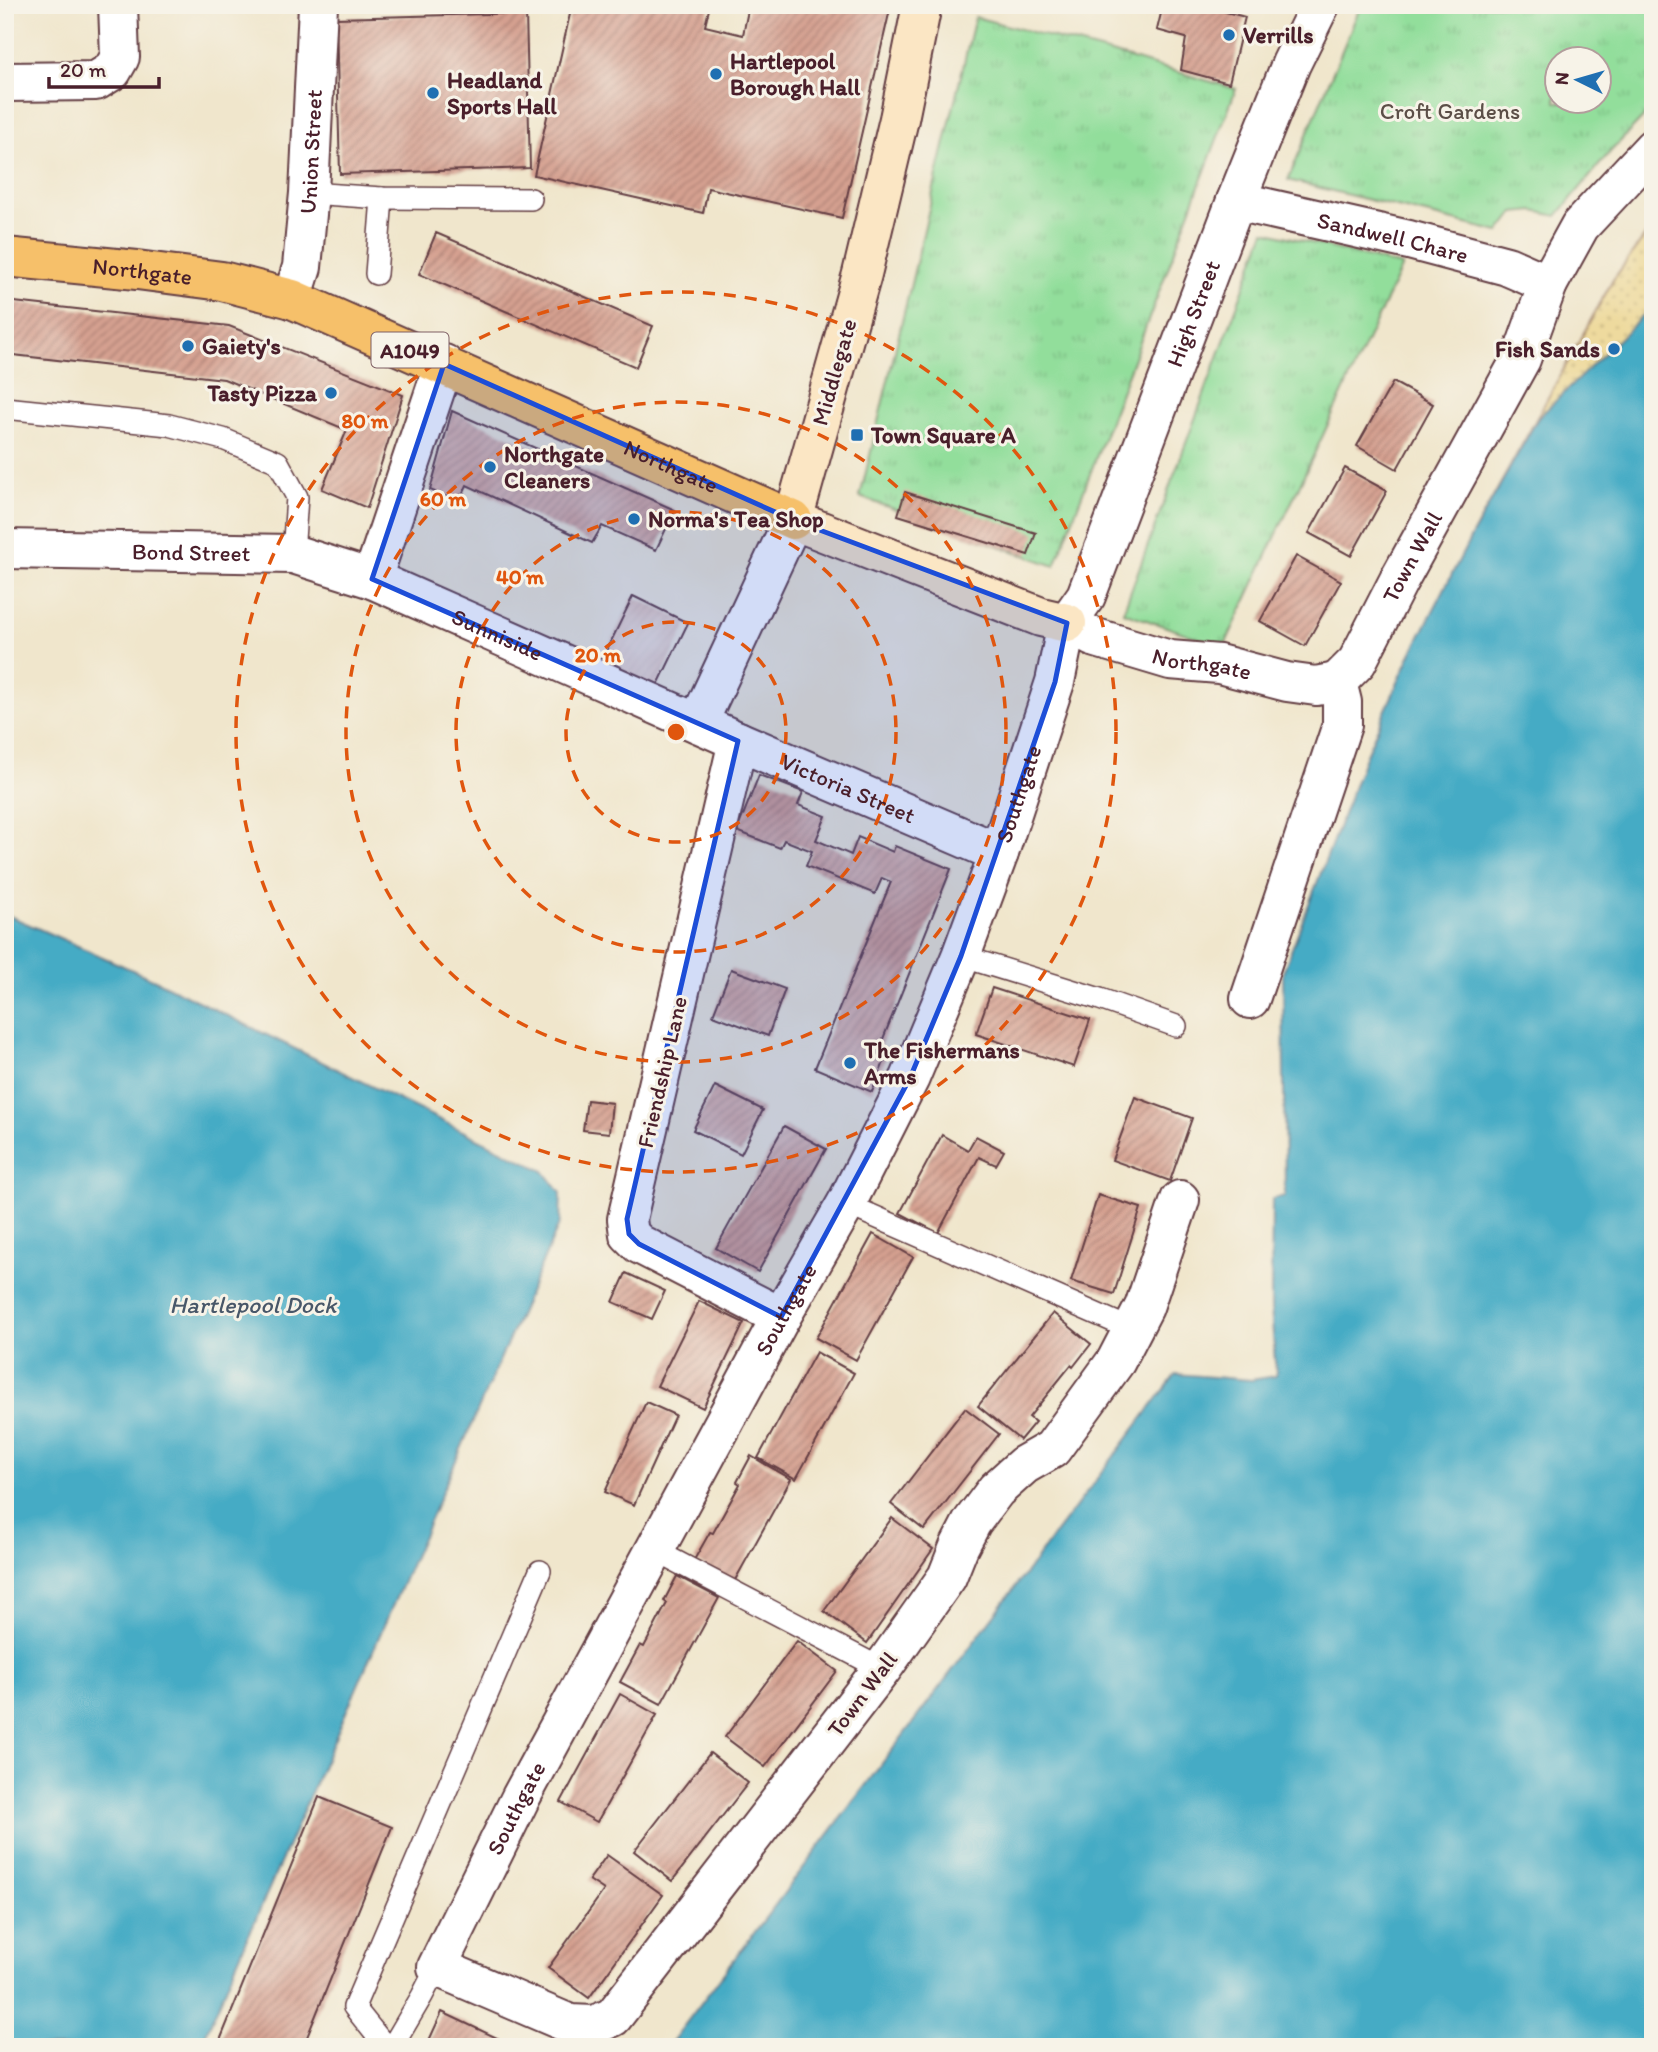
<svg xmlns="http://www.w3.org/2000/svg" width="1658" height="2052" font-family="Itim,sans-serif">
  <style>
    .grass { fill: url(#grass-tufts); stroke: #6e7e63; stroke-width: 2; fill-rule: evenodd }
    .sand { fill: url(#sand-dots); stroke: #9c7c64; stroke-width: 2 }
    .water { fill: #45abc5; stroke: #486578; stroke-width: 2 }
    .building { fill: url(#building-hatch) }
    .lines { fill: none; stroke-linecap: round; stroke-linejoin: round }
    .lane-casing { stroke: #633d43; stroke-width: 24 }
    .street-casing { stroke: #633d43; stroke-width: 42 }
    .secondary-casing { stroke: #633d43; stroke-width: 42 }
    .primary-casing { stroke: #633d43; stroke-width: 42 }
    .lane { stroke: #fff; stroke-width: 21 }
    .street { stroke: #fff; stroke-width: 38 }
    .secondary { stroke: #fbe6c4; stroke-width: 38 }
    .primary { stroke: #f6c06b; stroke-width: 38 }
    .marked { fill: #1d4ed8; fill-opacity: 0.2; stroke: #1d4ed8; stroke-width: 5; stroke-linejoin: round }
    .ring { fill: none; stroke: #e0560e; stroke-width: 3.5; stroke-dasharray: 12 9 }
    .poi-dot { fill: #1f6fb2; stroke: #f7f3e8; stroke-width: 2.5 }
    .labels { text-anchor: middle; dominant-baseline: central; stroke-width: 6; stroke-linejoin: round; paint-order: stroke }
    .shield { fill: #f7f3e8; stroke: #7e5f64; stroke-width: 2 }
    .shield-label { font-size: 21px; font-weight: bold; fill: #4a1f2b }
    .poi-label { font-size: 23px; font-weight: bold; fill: #4a1f2b; stroke: #f7f3e8; text-anchor: start }
    .park-label { font-size: 23px; fill: #5c4f47; stroke: #f7f3e8 }
    .street-label { font-size: 23px; fill: #4a1f2b; stroke: #f7f3e8 }
    .water-label { font-size: 24px; font-style: italic; fill: #485769; stroke: #f7f3e8 }
    .centre { fill: #e0560e; stroke: #f7f3e8; stroke-width: 3.5 }
    .ring-label { font-size: 21px; text-anchor: middle; font-weight: bold; fill: #e0560e; stroke: #f7f3e8; stroke-width: 6; stroke-linejoin: round; paint-order: stroke }
  </style>
  <defs>
    <pattern id="grass-tufts" width="24" height="20" patternUnits="userSpaceOnUse" patternTransform="scale(1.75)"><rect width="24" height="20" fill="#92de9b"/><path d="M3 7l-1-3M5 7V3M7 7l1-3M15 17l-1-3M17 17v-4M19 17l1-3" fill="none" stroke="#7fbe86"/></pattern>
    <pattern id="sand-dots" width="8" height="8" patternUnits="userSpaceOnUse" patternTransform="scale(1.75)"><rect width="8" height="8" fill="#eeda9e"/><path d="M2 2h.1M6 6h.1" fill="none" stroke="#cebb88" stroke-width="1.8" stroke-linecap="round"/></pattern>
    <pattern id="building-hatch" width="6" height="6" patternUnits="userSpaceOnUse" patternTransform="scale(1.75)"><rect width="6" height="6" fill="#d5a090"/><path d="M-1 1l2-2M0 6l6-6M5 7l2-2" fill="none" stroke="#af8276"/></pattern>
  </defs>
  <rect width="100%" height="100%" fill="#f7f3e8"/>
  <filter id="ink" filterUnits="userSpaceOnUse"><feTurbulence type="fractalNoise" baseFrequency=".0143" numOctaves="2"/><feDisplacementMap in="SourceGraphic" scale="14" xChannelSelector="R" yChannelSelector="G"/><feConvolveMatrix kernelMatrix="1 2 1 2 8 2 1 2 1" color-interpolation-filters="sRGB"/></filter>
  <filter id="wash" filterUnits="userSpaceOnUse"><feTurbulence type="fractalNoise" baseFrequency=".00686" numOctaves="4" result="noise"/><feDisplacementMap in="SourceGraphic" scale="28" xChannelSelector="R" yChannelSelector="G"/><feGaussianBlur stdDeviation="1.57" result="paint"/><feColorMatrix in="noise" values="0 0 0 0 0 0 0 0 0 0 0 0 0 0 0 0 0 1.4 0 .05"/><feComposite in="paint" operator="in"/></filter>
  <g filter="url(#wash)">
    <rect width="100%" height="100%" fill="#f0e6cc"/>
    <g class="grass">
      <path d="M1361,5h292v102l-43,45 -53,64 -23,-5 -20,2 -15,19 -211,-52zM1556,60h42v42h-42z"/>
      <polygon points="975,17 1122,56 1236,89 1055,566 860,497"/>
      <polygon points="1265,231 1402,266 1224,647 1123,612"/>
    </g>
    <polygon class="sand" points="1653,225 1653,443 1471,537 1613,280"/>
    <g class="water">
      <polygon points="1653,306 1653,2047 668,2047 1176,1374 1251,1380 1276,1376 1271,1307 1272,1199 1285,1196 1283,972 1367,752 1409,658 1471,537 1538,418"/>
      <polygon points="5,914 155,980 544,1171 561,1193 560,1222 200,2047 5,2047"/>
    </g>
    <g id="blocks">
      <g class="building">
        <polygon points="572,5 710,5 705,26 743,35 749,5 801,5 829,12 831,5 891,5 842,218 708,188 703,213 534,175"/>
        <polygon points="1163,5 1199,5 1245,17 1229,83 1181,70 1186,38 1157,30"/>
        <polygon points="526,13 530,168 340,174 336,18"/>
        <polygon points="436,233 653,326 636,367 419,274"/>
        <polygon points="5,301 229,326 403,395 367,508 322,489 347,430 224,379 5,354"/>
        <polygon points="1393,382 1433,404 1397,469 1357,446"/>
        <polygon points="452,411 675,510 656,550 602,526 592,543 467,485 459,502 430,490"/>
        <polygon points="1345,468 1387,491 1351,556 1309,533"/>
        <polygon points="905,492 1036,533 1028,555 898,515"/>
        <polygon points="1296,556 1341,581 1305,646 1260,621"/>
        <polygon points="633,596 688,623 654,693 599,666"/>
        <polygon points="759,775 803,792 798,805 826,816 816,840 851,855 858,837 893,852 895,846 951,869 877,1054 886,1057 872,1092 815,1068 891,882 882,878 875,894 806,866 812,851 784,840 780,848 737,831"/>
        <polygon points="731,969 785,989 768,1036 713,1015"/>
        <polygon points="992,988 1090,1020 1074,1067 976,1034"/>
        <polygon points="715,1086 763,1110 741,1154 693,1130"/>
        <polygon points="1135,1097 1192,1118 1170,1181 1112,1160"/>
        <polygon points="587,1100 612,1103 609,1133 583,1130"/>
        <polygon points="784,1126 826,1149 758,1272 716,1248"/>
        <polygon points="942,1135 968,1150 976,1136 1004,1151 996,1165 979,1157 938,1233 900,1213"/>
        <polygon points="1098,1195 1141,1208 1114,1294 1071,1281"/>
        <polygon points="873,1234 913,1257 856,1360 816,1338"/>
        <polygon points="626,1273 665,1291 652,1319 613,1302"/>
        <polygon points="699,1301 744,1323 703,1408 657,1386"/>
        <polygon points="1053,1313 1091,1344 1073,1367 1071,1365 1029,1417 1035,1422 1020,1440 978,1406"/>
        <polygon points="816,1352 854,1373 796,1479 758,1458"/>
        <polygon points="646,1402 675,1415 634,1505 605,1492"/>
        <polygon points="965,1408 999,1434 924,1530 891,1504"/>
        <polygon points="751,1456 791,1479 734,1582 694,1560 710,1532 713,1533 740,1484 737,1482"/>
        <polygon points="892,1518 933,1549 867,1643 824,1611"/>
        <polygon points="677,1576 719,1598 661,1704 620,1682 640,1645 644,1647 667,1603 664,1601"/>
        <polygon points="797,1641 837,1671 765,1767 725,1737"/>
        <polygon points="620,1694 657,1715 597,1822 561,1802"/>
        <polygon points="710,1753 748,1783 672,1881 634,1851"/>
        <polygon points="319,1797 392,1827 303,2047 229,2047 219,2043"/>
        <polygon points="607,1855 663,1895 589,1998 548,1968 604,1890 589,1880"/>
        <polygon points="442,2012 516,2047 426,2047"/>
      </g>
    </g>
  </g>
  <g filter="url(#ink)">
    <use href="#blocks" fill-opacity="0" stroke="#633d43" stroke-width="2"/>
    <g class="lines">
      <defs>
        <g id="lane">
          <polyline points="309,193 382,198 531,199"/>
          <polyline points="376,274 382,198"/>
          <polyline points="5,408 169,425 223,439 278,462 297,497 293,554"/>
          <polyline points="961,956 1100,999 1176,1026"/>
          <polyline points="846,1204 1133,1330"/>
          <polyline points="654,1550 882,1669"/>
          <polyline points="386,2047 354,2007 540,1571"/>
          <polyline points="392,2047 422,1996 437,1967"/>
        </g>
        <g id="street">
          <polyline points="5,82 96,81 112,71 120,57 118,5"/>
          <path id="s1" d="M1236,201l173,39 98,26 41,18"/>
          <path id="s2" d="M292,299l10,-32 7,-74 9,-188"/>
          <path id="s3" d="M5,549l288,5 79,25 366,162 261,112"/>
          <polyline points="372,579 444,364"/>
          <path id="s4" d="M1067,623l26,14 77,23 49,4 68,18 29,4 21,-4"/>
          <path id="s5" d="M1337,682l20,-20 42,-82 122,-221 27,-75 32,-58 73,-78"/>
          <polyline points="698,723 793,520"/>
          <polyline points="738,741 627,1219 629,1234 639,1244 781,1317"/>
          <polyline points="1250,999 1342,725 1342,702 1337,682"/>
          <path id="s6" d="M1180,1200l-36,107 -28,54 -64,88 -28,16 -28,25 -24,32 -13,25 -12,30 -65,92 -269,348 -19,8 -24,-1 -133,-57 84,-170 260,-480 65,-113 64,-126 51,-122 38,-103 56,-171 12,-59 19,-27 150,-395 55,-137 29,-59"/>
        </g>
        <polyline id="secondary" points="922,5 899,119 862,274 793,520 1041,617 1067,623"/>
        <g id="primary">
          <path id="s7" d="M5,257l132,13 85,11 70,18 501,221"/>
        </g>
      </defs>
      <use href="#lane" class="lane-casing"/>
      <use href="#street" class="street-casing"/>
      <use href="#secondary" class="secondary-casing"/>
      <use href="#primary" class="primary-casing"/>
      <use href="#lane" class="lane"/>
      <use href="#street" class="street"/>
      <use href="#secondary" class="secondary"/>
      <use href="#primary" class="primary"/>
    </g>
  </g>
  <path class="marked" d="M444,364l349,156 274,103 -12,59 -94,274 -51,122 -129,239 -142,-73 -10,-10 -2,-15 111,-478 -366,-162z"/>
  <g class="ring">
    <circle cx="676" cy="732" r="110"/>
    <circle cx="676" cy="732" r="220"/>
    <circle cx="676" cy="732" r="330"/>
    <circle cx="676" cy="732" r="440"/>
  </g>
  <g class="poi-dot">
    <circle cx="1229" cy="35" r="7"/>
    <circle cx="716" cy="74" r="7"/>
    <circle cx="433" cy="93" r="7"/>
    <circle cx="188" cy="346" r="7"/>
    <circle cx="1614" cy="349" r="7"/>
    <circle cx="331" cy="393" r="7"/>
    <rect x="850" y="428" width="14" height="14" rx="3.5"/>
    <circle cx="490" cy="467" r="7"/>
    <circle cx="634" cy="519" r="7"/>
    <circle cx="850" cy="1063" r="7"/>
  </g>
  <g class="labels">
    <rect class="shield" x="371.5" y="332.5" width="77" height="35" rx="5"/>
    <g class="shield-label">
      <text x="410" y="350">A1049</text>
    </g>
    <g class="poi-label">
      <text x="1243" y="35">Verrills</text>
      <text x="730" y="61">Hartlepool<tspan x="730" dy="26">Borough Hall</tspan></text>
      <text x="447" y="80">Headland<tspan x="447" dy="26">Sports Hall</tspan></text>
      <text x="202" y="346">Gaiety's</text>
      <text x="1600" y="349" text-anchor="end">Fish Sands</text>
      <text x="317" y="393" text-anchor="end">Tasty Pizza</text>
      <text x="871" y="435">Town Square A</text>
      <text x="504" y="454">Northgate<tspan x="504" dy="26">Cleaners</tspan></text>
      <text x="648" y="519">Norma's Tea Shop</text>
      <text x="864" y="1050">The Fishermans<tspan x="864" dy="26">Arms</tspan></text>
    </g>
    <g class="park-label">
      <text x="1450" y="111">Croft Gardens</text>
    </g>
    <g class="street-label">
      <text stroke="none"><textPath href="#s2" startOffset="149">Union Street</textPath></text>
      <text stroke="none"><textPath href="#s1" startOffset="161">Sandwell Chare</textPath></text>
      <text stroke="none"><textPath href="#s7" startOffset="138">Northgate</textPath></text>
      <text stroke="none"><textPath href="#s6" startOffset="3019">High Street</textPath></text>
      <text transform="translate(834 372) rotate(-74)">Middlegate</text>
      <text stroke="none"><textPath href="#s7" startOffset="705">Northgate</textPath></text>
      <text stroke="none"><textPath href="#s3" startOffset="186">Bond Street</textPath></text>
      <text stroke="none"><textPath href="#s5" startOffset="147">Town Wall</textPath></text>
      <text stroke="none"><textPath href="#s3" startOffset="508">Sunniside</textPath></text>
      <text stroke="none"><textPath href="#s4" startOffset="142">Northgate</textPath></text>
      <text stroke="none"><textPath href="#s3" startOffset="891">Victoria Street</textPath></text>
      <text stroke="none"><textPath href="#s6" startOffset="2506">Southgate</textPath></text>
      <text transform="translate(662 1072) rotate(-77)">Friendship Lane</text>
      <text stroke="none"><textPath href="#s6" startOffset="1939">Southgate</textPath></text>
      <text transform="translate(862 1694) rotate(-53)">Town Wall</text>
      <text stroke="none"><textPath href="#s6" startOffset="1372">Southgate</textPath></text>
    </g>
    <g class="water-label">
      <text x="253" y="1304">Hartlepool Dock</text>
    </g>
  </g>
  <circle cx="676" cy="732" r="10" class="centre"/>
  <g class="ring-label">
    <text x="365" y="428">80 m</text>
    <text x="443" y="506">60 m</text>
    <text x="520" y="584">40 m</text>
    <text x="598" y="662">20 m</text>
  </g>
  <rect width="1658" height="2052" fill="none" stroke="#f7f3e8" stroke-width="28"/>
  <g transform="translate(1578 80) rotate(275)"><circle r="33" fill="#f7f3e8" stroke="#b29e9c" stroke-width="2"/>
  <path d="M0-5L12 26L0 18L-12 26Z" fill="#1f6fb2"/>
  <text y="-10" font-size="19" font-weight="bold" text-anchor="middle" fill="#4a1f2b">N</text>
  </g>
  <path d="M49 77v10h110v-10" fill="none" stroke="#4a1f2b" stroke-width="3.5"/>
  <text x="60" y="77" font-size="21" fill="#4a1f2b" stroke="#f7f3e8" stroke-width="5" paint-order="stroke">20 m</text>
</svg>
